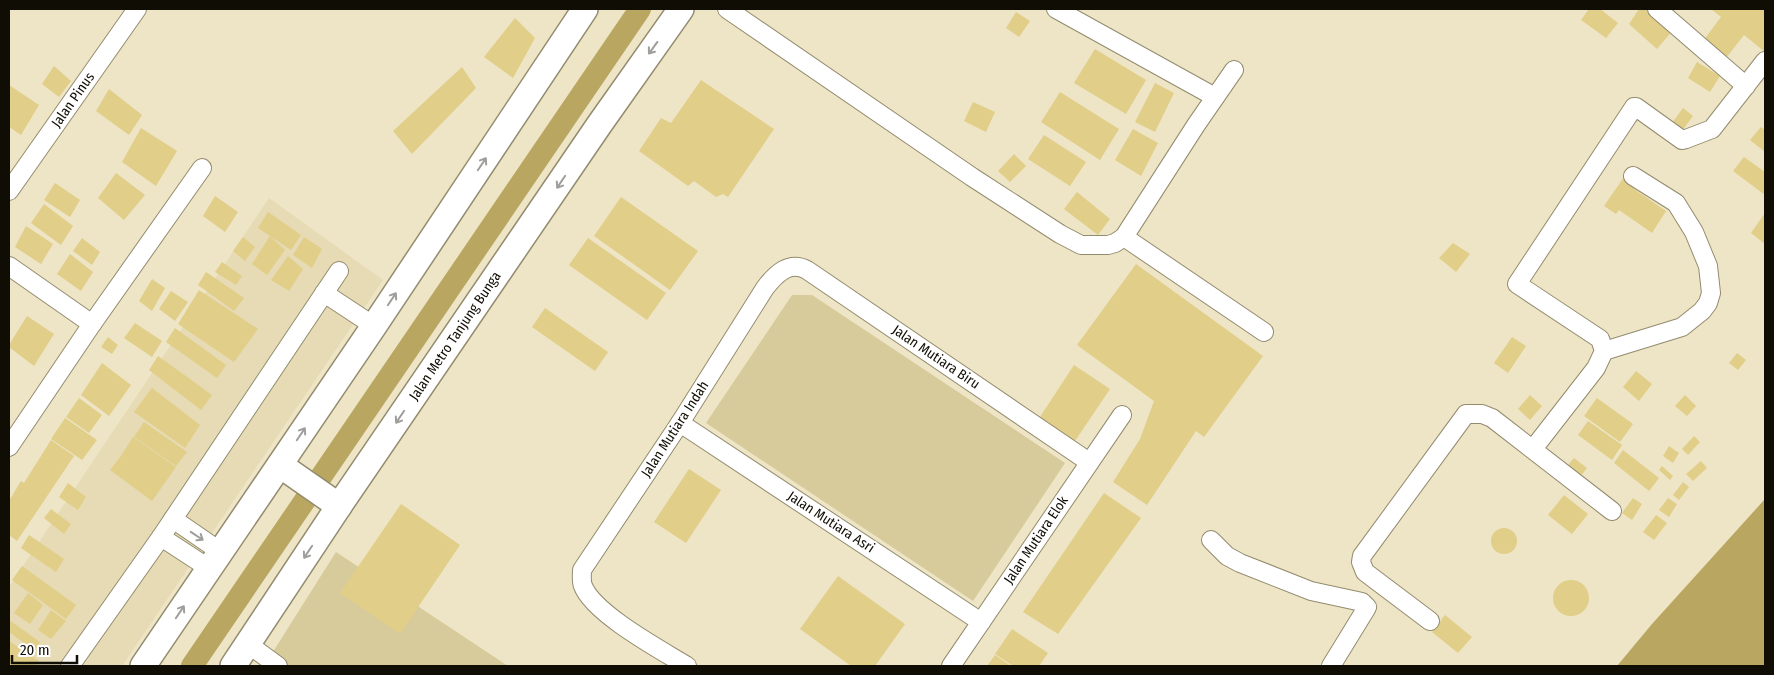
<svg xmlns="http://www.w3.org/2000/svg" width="1774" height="675" font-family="'Fira Sans Condensed',sans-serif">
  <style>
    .built { fill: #e6dbb4 }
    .green { fill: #d7ca9b }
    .water { fill: #b9a661 }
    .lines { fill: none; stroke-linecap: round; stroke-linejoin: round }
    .canal { stroke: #b9a661; stroke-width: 22 }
    .building { fill: #e1ce88 }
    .minor-casing { stroke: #938b6e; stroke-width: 20 }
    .secondary-casing { stroke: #938b6e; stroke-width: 28 }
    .minor { stroke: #fff; stroke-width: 18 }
    .secondary { stroke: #fff; stroke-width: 25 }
    .oneway { stroke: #9f9e9b }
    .labels { text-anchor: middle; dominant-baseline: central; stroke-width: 4; stroke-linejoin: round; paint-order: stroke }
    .street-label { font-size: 14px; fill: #100d04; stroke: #fff }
  </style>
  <rect width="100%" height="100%" fill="#eee5c6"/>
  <polygon class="built" points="269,198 383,280 122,666 9,666 9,587"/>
  <g class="green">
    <polygon points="792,295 812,295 1065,463 973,601 706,423"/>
    <polygon points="336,552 508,666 264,666"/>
  </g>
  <polygon class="water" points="1765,499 1765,666 1617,666 1652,624"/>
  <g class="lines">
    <polyline class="canal" points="192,666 640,9"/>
  </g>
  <g class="building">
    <polygon points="1589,9 1600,9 1618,23 1606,38 1581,20"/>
    <polygon points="1639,9 1648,9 1673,30 1657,49 1629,24"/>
    <polygon points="1711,9 1765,9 1765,52 1744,35 1726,58 1703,41 1721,17"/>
    <polygon points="1016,12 1030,21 1019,37 1006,28"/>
    <polygon points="515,18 535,38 513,78 484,57"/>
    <polygon points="1095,49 1146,80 1126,114 1074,83"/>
    <polygon points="1697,62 1720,76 1710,92 1688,78"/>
    <polygon points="54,66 71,81 59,97 42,84"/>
    <polygon points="462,67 476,88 412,154 393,131"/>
    <polygon points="701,80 774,129 728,197 723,194 716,197 694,181 688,186 639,151 661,118 671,123"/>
    <polygon points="1155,83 1174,93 1155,132 1135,122"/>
    <polygon points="9,85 39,105 21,135 9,127"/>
    <polygon points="109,89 142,115 129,135 96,111"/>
    <polygon points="1060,92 1119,129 1100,160 1041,122"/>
    <polygon points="973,102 995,112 986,132 964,121"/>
    <polygon points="1683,108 1693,116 1682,131 1672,123"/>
    <polygon points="1761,127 1765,130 1765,152 1750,140"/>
    <polygon points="141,128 177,151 156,186 122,162"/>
    <polygon points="1133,129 1158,143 1141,176 1115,160"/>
    <polygon points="1044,135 1086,162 1070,186 1028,159"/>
    <polygon points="1014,154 1026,166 1010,182 998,171"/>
    <polygon points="1744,157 1765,172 1765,195 1733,171"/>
    <polygon points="116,173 145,195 124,220 98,198"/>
    <polygon points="1624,177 1635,184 1634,189 1666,211 1652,233 1619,210 1616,214 1604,206"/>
    <polygon points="55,183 80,200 70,217 44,200"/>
    <polygon points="1077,192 1110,219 1098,235 1064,209"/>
    <polygon points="215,196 238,212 225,232 203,216"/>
    <polygon points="621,197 698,251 670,290 594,236"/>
    <polygon points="44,204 73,226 61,245 31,223"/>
    <polygon points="268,212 301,235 291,250 258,228"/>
    <polygon points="1765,213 1765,244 1751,233"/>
    <polygon points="26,226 53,244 41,264 15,247"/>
    <polygon points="270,236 285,250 267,275 252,264"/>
    <polygon points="243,237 255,247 245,261 233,251"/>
    <polygon points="304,237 322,249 312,268 293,255"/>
    <polygon points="82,238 100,252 92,265 73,251"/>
    <polygon points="588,238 666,293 647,320 569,265"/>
    <polygon points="1453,243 1470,254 1456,272 1439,258"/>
    <polygon points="70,254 93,272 81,291 57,274"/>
    <polygon points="288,256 303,269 289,291 271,280"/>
    <polygon points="222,262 242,276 236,285 215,272"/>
    <polygon points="1136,264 1263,356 1204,437 1196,431 1147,505 1113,482 1140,439 1154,401 1077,345"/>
    <polygon points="206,272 244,298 234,311 198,285"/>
    <polygon points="152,279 165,288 152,311 139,301"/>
    <polygon points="199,290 258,329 234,362 178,324"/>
    <polygon points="171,291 188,302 175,321 159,309"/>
    <polygon points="545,308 608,352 595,371 532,327"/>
    <polygon points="27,316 54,334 34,366 9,347 9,345"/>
    <polygon points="135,323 162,341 152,357 124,338"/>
    <polygon points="175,328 226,365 217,378 166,342"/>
    <polygon points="108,337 118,345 112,354 101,347"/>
    <polygon points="1512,337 1526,346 1508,373 1494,363"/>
    <polygon points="1737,353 1746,360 1738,370 1729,363"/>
    <polygon points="158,356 212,395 201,410 149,370"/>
    <polygon points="102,363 131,385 109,416 81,395"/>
    <polygon points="1074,365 1110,389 1075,441 1040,417"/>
    <polygon points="1636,371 1652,384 1639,401 1623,387"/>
    <polygon points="152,388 200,425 185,448 134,412"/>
    <polygon points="1530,395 1542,406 1530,420 1518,409"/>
    <polygon points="1685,395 1696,406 1687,416 1675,406"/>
    <polygon points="79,398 102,415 89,433 66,417"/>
    <polygon points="1597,398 1633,424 1620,442 1584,416"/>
    <polygon points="65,418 97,440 82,460 51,439"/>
    <polygon points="1588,421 1622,445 1612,460 1578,435"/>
    <polygon points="144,422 187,452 176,466 134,437"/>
    <polygon points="1694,436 1700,442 1688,455 1682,449"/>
    <polygon points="133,437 176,467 152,501 110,470 121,456"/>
    <polygon points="51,440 74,456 17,541 9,535 9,501 21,481 24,483"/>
    <polygon points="1669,446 1679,453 1673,463 1663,456"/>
    <polygon points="1623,450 1659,478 1649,491 1614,463"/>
    <polygon points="1574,458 1587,468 1577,481 1563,471"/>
    <polygon points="1701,461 1707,468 1693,481 1686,474"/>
    <polygon points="1662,466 1673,476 1670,480 1659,470"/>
    <polygon points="689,469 721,490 686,543 654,522"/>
    <polygon points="1683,482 1689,487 1679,500 1673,495"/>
    <polygon points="68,483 86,497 78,510 59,497"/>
    <polygon points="1104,493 1141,518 1058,634 1023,612"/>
    <polygon points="1564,495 1588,514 1572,534 1548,515"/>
    <polygon points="1633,498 1642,504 1632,520 1622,513"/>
    <polygon points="1668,498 1677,504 1669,517 1659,510"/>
    <polygon points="401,504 460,545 400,634 340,593"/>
    <polygon points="51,509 71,524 64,534 44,518"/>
    <polygon points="1656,515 1667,523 1654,540 1643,532"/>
    <circle cx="1504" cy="541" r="13"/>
    <polygon points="29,535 64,559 56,572 21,548"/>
    <polygon points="22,566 76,605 66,619 12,580"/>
    <polygon points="838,576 905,624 875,666 851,666 800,629"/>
    <circle cx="1571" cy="598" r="18"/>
    <polygon points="28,593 43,605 30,624 14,613"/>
    <polygon points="51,610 66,621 51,639 38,630"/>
    <polygon points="1445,615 1472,637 1458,653 1432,632"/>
    <polygon points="9,620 40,642 35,651 9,632"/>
    <polygon points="1012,629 1048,653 1039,666 1013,666 995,654"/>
    <polygon points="9,641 39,661 35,666 9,666"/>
    <polygon points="995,655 1011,666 987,666"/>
  </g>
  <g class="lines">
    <defs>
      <g id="minor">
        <polyline points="727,9 972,177 1060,234 1081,245 1108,245 1115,243 1124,237 1196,125 1234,70"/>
        <polyline points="1056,9 1215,97"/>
        <polyline points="1657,9 1746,86"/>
        <polyline points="9,191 137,9"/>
        <polyline points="1124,237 1264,332"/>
        <polyline points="9,266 92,324 202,168"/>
        <polyline points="324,293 374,326"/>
        <polyline points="1604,351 1682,327 1702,311 1708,303 1711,293 1708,266 1694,232 1676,203 1633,176"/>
        <polyline points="680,423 981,622"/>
        <polyline points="9,447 92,324"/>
        <polyline points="1533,449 1596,368 1604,351 1600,339 1517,284 1634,107 1636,107 1682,140 1686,139 1712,129 1765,61"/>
        <polyline points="173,519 221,552"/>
        <polyline points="161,537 210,569"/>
        <polyline points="1211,540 1227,556 1240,563 1311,591 1362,602 1367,607 1366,609 1331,666"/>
        <polyline points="1430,621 1365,572 1361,562 1362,556 1466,414 1482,414 1492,418 1612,511"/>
        <polyline points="248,644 278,666"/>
        <polyline points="70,666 161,537 339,271"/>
        <path d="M687,666c-26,-16 -93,-52 -104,-80 -2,-5 -1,-11 -1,-16l98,-147 85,-135c10,-13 24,-28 42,-18l282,192"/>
        <polyline points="951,666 1122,415"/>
      </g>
      <g id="secondary">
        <polyline points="280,465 339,506"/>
        <polyline points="143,666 374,326 585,9"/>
        <polyline points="233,666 339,506 599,125 681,9"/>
      </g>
    </defs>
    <use href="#minor" class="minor-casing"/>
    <use href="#secondary" class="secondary-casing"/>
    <use href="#minor" class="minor"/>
    <use href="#secondary" class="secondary"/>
  </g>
  <defs><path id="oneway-shaft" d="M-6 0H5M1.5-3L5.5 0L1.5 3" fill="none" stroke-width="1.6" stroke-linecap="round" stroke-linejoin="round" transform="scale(1.25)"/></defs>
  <g class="oneway">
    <use href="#oneway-shaft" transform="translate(653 48) rotate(126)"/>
    <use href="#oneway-shaft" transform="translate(482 164) rotate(-56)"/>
    <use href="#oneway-shaft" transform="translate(561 182) rotate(124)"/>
    <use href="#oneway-shaft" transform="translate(392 299) rotate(-56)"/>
    <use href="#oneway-shaft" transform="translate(400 417) rotate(124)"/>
    <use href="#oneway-shaft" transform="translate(301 434) rotate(-56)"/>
    <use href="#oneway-shaft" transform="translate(197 536) rotate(34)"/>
    <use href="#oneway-shaft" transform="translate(308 552) rotate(124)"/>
    <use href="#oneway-shaft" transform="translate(180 612) rotate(-56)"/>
  </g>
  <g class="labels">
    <g class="street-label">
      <text transform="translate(73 100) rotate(-55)">Jalan Pinus</text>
      <text transform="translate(455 336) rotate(-56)">Jalan Metro Tanjung Bunga</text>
      <text transform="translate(936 357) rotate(34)">Jalan Mutiara Biru</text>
      <text transform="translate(675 429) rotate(-57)">Jalan Mutiara Indah</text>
      <text transform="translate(831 522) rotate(33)">Jalan Mutiara Asri</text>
      <text transform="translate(1036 540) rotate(-56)">Jalan Mutiara Elok</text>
    </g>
  </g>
  <rect width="1774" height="675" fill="none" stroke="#100d04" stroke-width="20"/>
  <path d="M12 655v8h65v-8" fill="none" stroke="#100d04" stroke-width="2.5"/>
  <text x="20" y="655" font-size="15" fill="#100d04" stroke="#ffffff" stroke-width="4" paint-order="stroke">20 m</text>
</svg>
